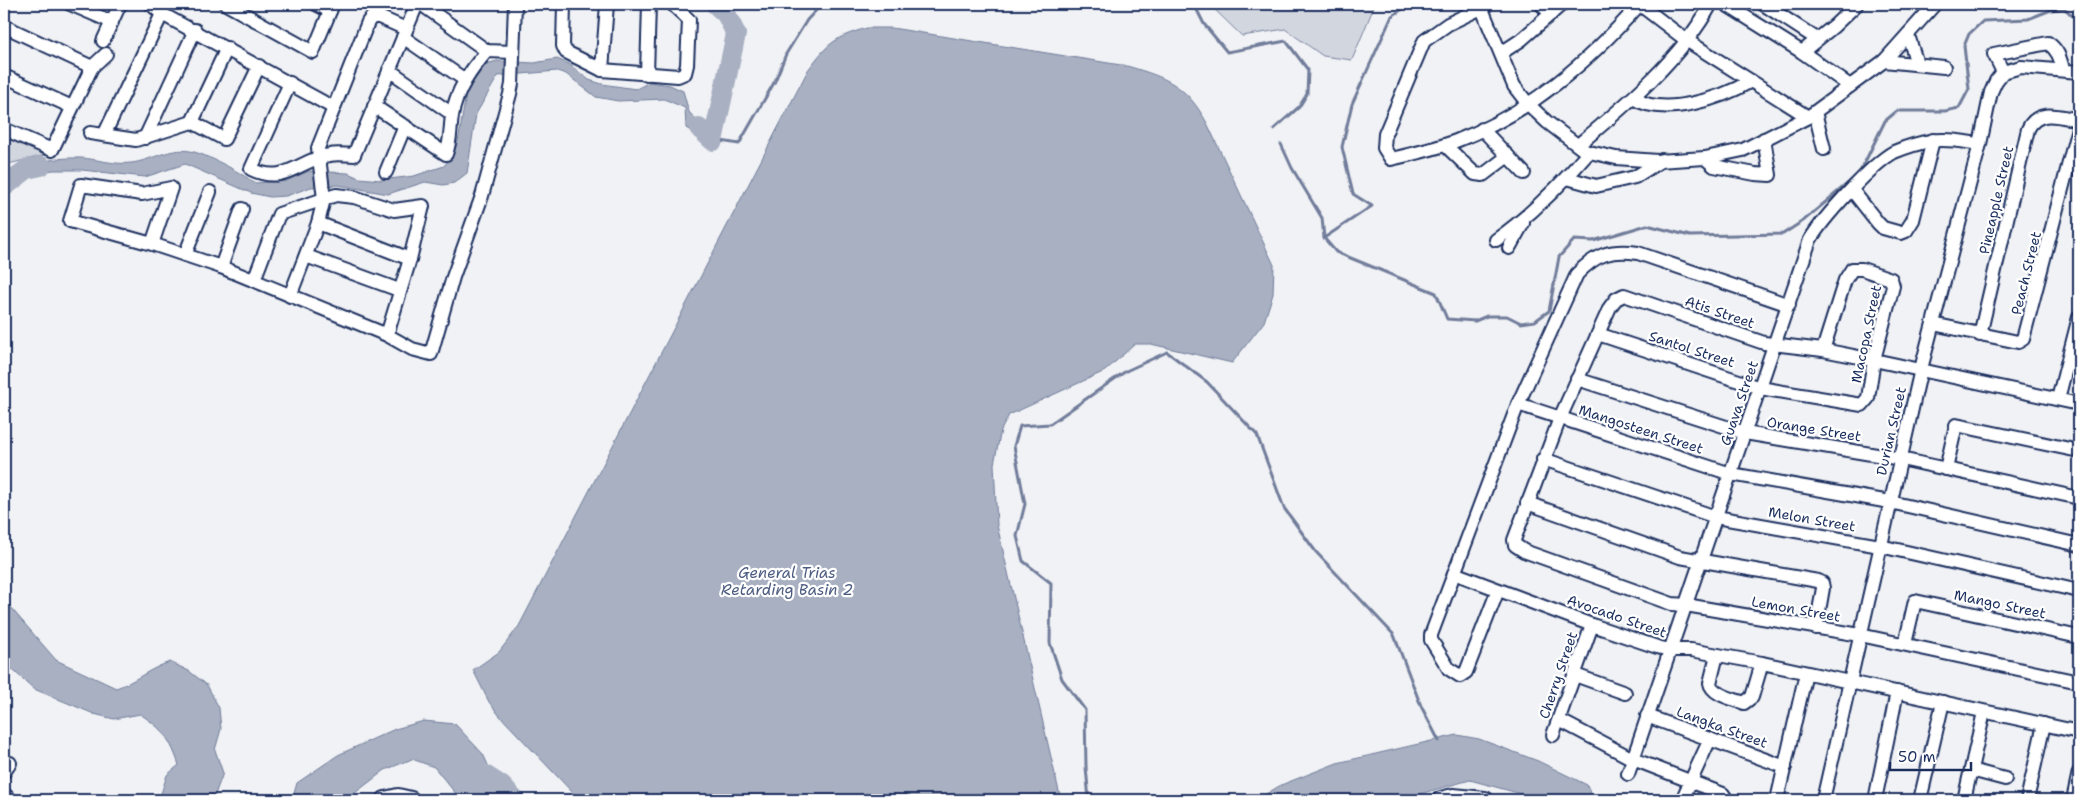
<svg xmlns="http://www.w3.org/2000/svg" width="2083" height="804" font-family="'Shantell Sans',sans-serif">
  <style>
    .green { fill: #d2d6df; stroke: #76829e }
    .water { fill: #a8b0c2; stroke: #707c9a }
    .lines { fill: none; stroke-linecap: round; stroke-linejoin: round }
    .stream { stroke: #707c9a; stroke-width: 3 }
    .river { stroke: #a8b0c2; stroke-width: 20 }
    .minor-casing { stroke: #1b2f5e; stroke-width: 16 }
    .tertiary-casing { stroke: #1b2f5e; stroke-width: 20 }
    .minor { stroke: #fff; stroke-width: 12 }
    .tertiary { stroke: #fff; stroke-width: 16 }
    .labels { text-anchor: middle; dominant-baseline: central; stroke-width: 4.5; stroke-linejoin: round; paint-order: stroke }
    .street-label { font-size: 14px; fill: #1b2f5e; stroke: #fff }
    .water-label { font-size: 15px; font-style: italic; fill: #4c5c81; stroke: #fff }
  </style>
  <rect width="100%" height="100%" fill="#f1f2f5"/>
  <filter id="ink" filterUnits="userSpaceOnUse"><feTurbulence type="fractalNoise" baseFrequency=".02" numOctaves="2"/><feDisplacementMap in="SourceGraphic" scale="10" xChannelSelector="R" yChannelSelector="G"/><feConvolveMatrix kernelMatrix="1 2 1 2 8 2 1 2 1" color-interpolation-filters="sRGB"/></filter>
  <g filter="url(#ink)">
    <g class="green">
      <polygon points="1209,4 1375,4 1352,60 1323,56 1285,29 1242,36"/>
      <polygon points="4,136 7,138 45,155 4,165"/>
      <polygon points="1698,791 1719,799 1719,800 1695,800"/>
    </g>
    <g class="water">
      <path d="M867,28h25l235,38c41,12 59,19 80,57l67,142 -1,29 -9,28 -32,41 -81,-19h-16l-30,27 -96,44 -8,15 -7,34 3,61 64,275h-479l-9,-7 -74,-78 -10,-13 -16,-32 26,-18 20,-26 289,-556c20,-27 27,-33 59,-42z"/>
      <path d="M557,59l12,5 20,16 13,4 34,5 14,-7 20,3 13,6 6,21 12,13 23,16 -7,6 -31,-19 -1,-20 -21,-9 -46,2 -22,-4 -30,-23 -9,-3 -59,5 -22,38 -9,59 -13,10 -11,2 -18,-3 -37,12 -50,-9 -27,2 -25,9 -16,1 -19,-4 -66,-29 -40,13 -63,-7h-28l-19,2 -31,12v-10c24,-11 50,-17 77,-16 17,1 33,7 50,5 20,-2 38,-16 59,-12 16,3 51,21 64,32l32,-2 23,-10 39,2 11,5 22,2 33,-4 30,-10 10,-13 5,-16 7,-43 16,-29 15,-4 37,2z"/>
      <path d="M4,600l52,60 60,28c19,-6 34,-20 54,-26l19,9 18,14 12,23 2,21 -6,21 8,23 -10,27h-54l8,-25 12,-10c-9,-26 -16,-36 -39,-51l-26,5 -20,-5 -60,-25 -29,-26 -1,-1z"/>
      <polygon points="424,721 455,724 483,754 498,787 508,800 461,800 434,767 412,759 385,770 346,800 292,800 297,783 338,755 395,729"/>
      <polygon points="1457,735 1479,739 1538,761 1587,785 1594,800 1532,800 1525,795 1470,780 1416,795 1383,795 1345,800 1256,800 1281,785 1337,763"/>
    </g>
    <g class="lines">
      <g class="stream">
        <polyline points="1194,4 1204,24 1227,52 1286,41 1308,70 1307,94 1299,107 1274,129"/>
        <polyline points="721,141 739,144 775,81 786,54 807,20 822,4"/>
        <polyline points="1281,144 1292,168 1322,218 1324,238 1336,252 1436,293 1447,319 1475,321 1487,316 1507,316 1521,323 1535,321 1549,311 1559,257 1574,240 1593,241 1647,225 1690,236 1783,234 1803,221 1859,174 1885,121 1897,111 1945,111 1959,108 1969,89 1964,46 1969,34 1983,21 2028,19 2051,10 2064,8 2079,22"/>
        <polyline points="1324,238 1372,206 1353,194 1342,147 1352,104 1392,16 1410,4"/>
        <polyline points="1089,800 1086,767 1085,710 1062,679 1050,643 1051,583 1023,561 1017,536 1025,504 1014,446 1020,426 1050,424 1126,371 1167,352 1207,382 1257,435 1284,508 1316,552 1394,635 1421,706 1439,741"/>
      </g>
      <g class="river">
        <polyline points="699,128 713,141 736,34 726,14 715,4"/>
        <polyline points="4,187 27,169 41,166"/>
        <polyline points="474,768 502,786 515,800"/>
      </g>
      <defs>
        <g id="minor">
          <polyline points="70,4 112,22"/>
          <polyline points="151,4 162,14 334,108"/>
          <polyline points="226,4 313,52 333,4"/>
          <polyline points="316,4 330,11"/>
          <polyline points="421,4 487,51 513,52"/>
          <polyline points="564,4 563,46 566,52 602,70 678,76 685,73 687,65 689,20 672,4"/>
          <polyline points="1480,4 1514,86 1528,104 1547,122 1585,151 1616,158 1658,161 1705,158 1743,150 1808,117 1884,61 1935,4"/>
          <polyline points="1541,4 1551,14"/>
          <polyline points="1639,4 1686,40 1808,117"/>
          <polyline points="1725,4 1802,52 1850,86"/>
          <polyline points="1763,4 1817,39"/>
          <path d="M1481,8l-33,16 -24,17 -39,93 -1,14 7,11c22,-5 44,-10 65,-18 73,-27 133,-80 184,-137"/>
          <polyline points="4,26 92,67"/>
          <polyline points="1908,35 1917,64"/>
          <polyline points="403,37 465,80"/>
          <polyline points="103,41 120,4"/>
          <polyline points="1802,52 1834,26 1857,4"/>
          <polyline points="1501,53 1521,40 1562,4"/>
          <polyline points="1884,61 1944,67"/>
          <polyline points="389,70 452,114"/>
          <polyline points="602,70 607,4"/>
          <path d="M2003,72l-9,-18 54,-11c10,7 12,15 15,26"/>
          <polyline points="647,74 649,4"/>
          <polyline points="4,76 72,107"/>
          <path d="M290,83l-39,86c35,17 48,-10 79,-14 7,-2 16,0 24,0l63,-151"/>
          <path d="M1633,98c31,20 89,0 118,-17"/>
          <path d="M374,106l72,48c5,-13 4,-25 6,-38 4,-26 19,-46 35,-65"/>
          <polyline points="1815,112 1824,149"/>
          <polyline points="192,122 227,48"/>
          <polyline points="4,129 52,150 92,67 106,54"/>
          <polyline points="1482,129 1524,173"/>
          <polyline points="90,133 136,140 192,122 224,139 259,66"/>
          <polyline points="104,135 162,14"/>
          <polyline points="145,138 195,30"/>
          <polyline points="1445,145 1475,174 1483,175 1508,156"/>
          <path d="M1578,145c47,-39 104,-87 133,-141"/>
          <polyline points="1705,158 1714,166 1755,174 1770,175 1764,139"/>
          <polyline points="386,172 405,126"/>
          <polyline points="1567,178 1596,186 1635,177 1662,160"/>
          <polyline points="1852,190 1878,223 1883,228 1901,233 1906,231 1913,220 1933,140"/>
          <polyline points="318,223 410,259"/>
          <path d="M1496,240c35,-25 65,-55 93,-88"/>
          <polyline points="152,244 171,188 142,194 81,185 70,221 152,244 221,267 387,335 412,349 431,354 453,277 482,196 510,94 512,84 515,4"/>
          <polyline points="1509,248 1523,223"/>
          <polyline points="185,255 210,192"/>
          <polyline points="306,256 399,290"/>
          <polyline points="221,267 242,209"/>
          <polyline points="254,280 279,214 336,195 354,197 394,210 423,206 410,259 387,335"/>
          <polyline points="290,296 318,223 324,199 318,148 368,22 372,17 379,17 406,29"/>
          <polyline points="1933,324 2018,342 2023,339 2079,124"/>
          <polyline points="1598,334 1760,388 1862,405 1868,398 1874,360 1893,286 1891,279 1862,269 1852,269 1845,280 1823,350"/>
          <path d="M1980,335l48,-206c10,-21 32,-12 51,-9"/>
          <polyline points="1577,379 1745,433 1901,459 2079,498"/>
          <polyline points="2058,399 2079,317"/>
          <polyline points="1518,404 1731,474 1890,502 2079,545"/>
          <polyline points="2079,404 1874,360 1823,350 1764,343 1624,295 1616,299 1610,307 1560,418 1514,540 1515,545 1524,551 1672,604 1686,605 1860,635 2079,682"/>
          <polyline points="1543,459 1716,517 1880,546 2079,591"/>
          <polyline points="1946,469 1956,425 2079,451"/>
          <polyline points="1527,503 1680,557 1818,581 1822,583 1823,588 1816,628"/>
          <polyline points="1454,573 1592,625 1657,647 1670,650 1691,650 1762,663 2079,732"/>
          <path d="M1498,590l-32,82 -6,4 -11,-7 -18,-29v-5l87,-231 59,-130c19,-20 34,-25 61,-21l151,52"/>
          <polyline points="1905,644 1915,601 2079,637"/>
          <path d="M1717,655l-7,28c2,12 24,16 34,20l8,-6 10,-34"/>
          <polyline points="1575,675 1625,693"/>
          <polyline points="1647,716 1785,767"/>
          <polyline points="1559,720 1633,759 1723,794 1727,800"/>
          <polyline points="1553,735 1592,625"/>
          <polyline points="1971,770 2005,779"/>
          <polyline points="4,772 10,763"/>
          <path d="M1628,774l182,-534c13,-22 62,-76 84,-88 12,-5 24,-9 37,-11 15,-3 33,1 49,3"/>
          <polyline points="4,794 11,800"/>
          <polyline points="1682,800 1710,739"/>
          <polyline points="1777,800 1806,673"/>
          <polyline points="1823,800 1921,369 1980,144 1991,92 1996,81 2003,72 2021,67 2079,72"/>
          <polyline points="1875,800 1897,692"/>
          <polyline points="1920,800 1943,702"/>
          <polyline points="1964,800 1984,712"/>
          <polyline points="2027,800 2044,724"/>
          <polyline points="2073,800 2079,772"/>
        </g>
        <g id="tertiary">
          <polyline points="385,800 398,797 411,800"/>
          <polyline points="1441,800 1453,797 1485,800"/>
        </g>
      </defs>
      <use href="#minor" class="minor-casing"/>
      <use href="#tertiary" class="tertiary-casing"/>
      <use href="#minor" class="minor"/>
      <use href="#tertiary" class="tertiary"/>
    </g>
  </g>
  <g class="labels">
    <g class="street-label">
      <text transform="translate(1996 200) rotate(-77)">Pineapple Street</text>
      <text transform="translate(2026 273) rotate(-76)">Peach Street</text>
      <text transform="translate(1720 312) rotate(19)">Atis Street</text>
      <text transform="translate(1866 334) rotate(-78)">Macopa Street</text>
      <text transform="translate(1692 349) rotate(18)">Santol Street</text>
      <text transform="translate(1739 403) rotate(-71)">Guava Street</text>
      <text transform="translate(1641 429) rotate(18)">Mangosteen Street</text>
      <text transform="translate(1814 429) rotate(9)">Orange Street</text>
      <text transform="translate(1891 431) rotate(-77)">Durian Street</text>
      <text transform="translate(1812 519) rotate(10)">Melon Street</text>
      <text transform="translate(2000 604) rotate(12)">Mango Street</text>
      <text transform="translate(1796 609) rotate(10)">Lemon Street</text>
      <text transform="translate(1617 616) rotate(19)">Avocado Street</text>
      <text transform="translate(1558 675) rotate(-71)">Cherry Street</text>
      <text transform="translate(1722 727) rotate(20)">Langka Street</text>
    </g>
    <g class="water-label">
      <text x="787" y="573">General Trias<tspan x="787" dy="17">Retarding Basin 2</tspan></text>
    </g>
  </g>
  <rect width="2083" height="804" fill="none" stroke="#fff" stroke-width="20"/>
  <rect x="10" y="10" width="2063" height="784" fill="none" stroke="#1b2f5e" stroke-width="2" filter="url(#ink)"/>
  <path d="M1890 762v8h81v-8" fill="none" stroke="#1b2f5e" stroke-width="2.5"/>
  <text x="1898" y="762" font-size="15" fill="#1b2f5e" stroke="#ffffff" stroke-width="4" paint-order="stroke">50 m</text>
</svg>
